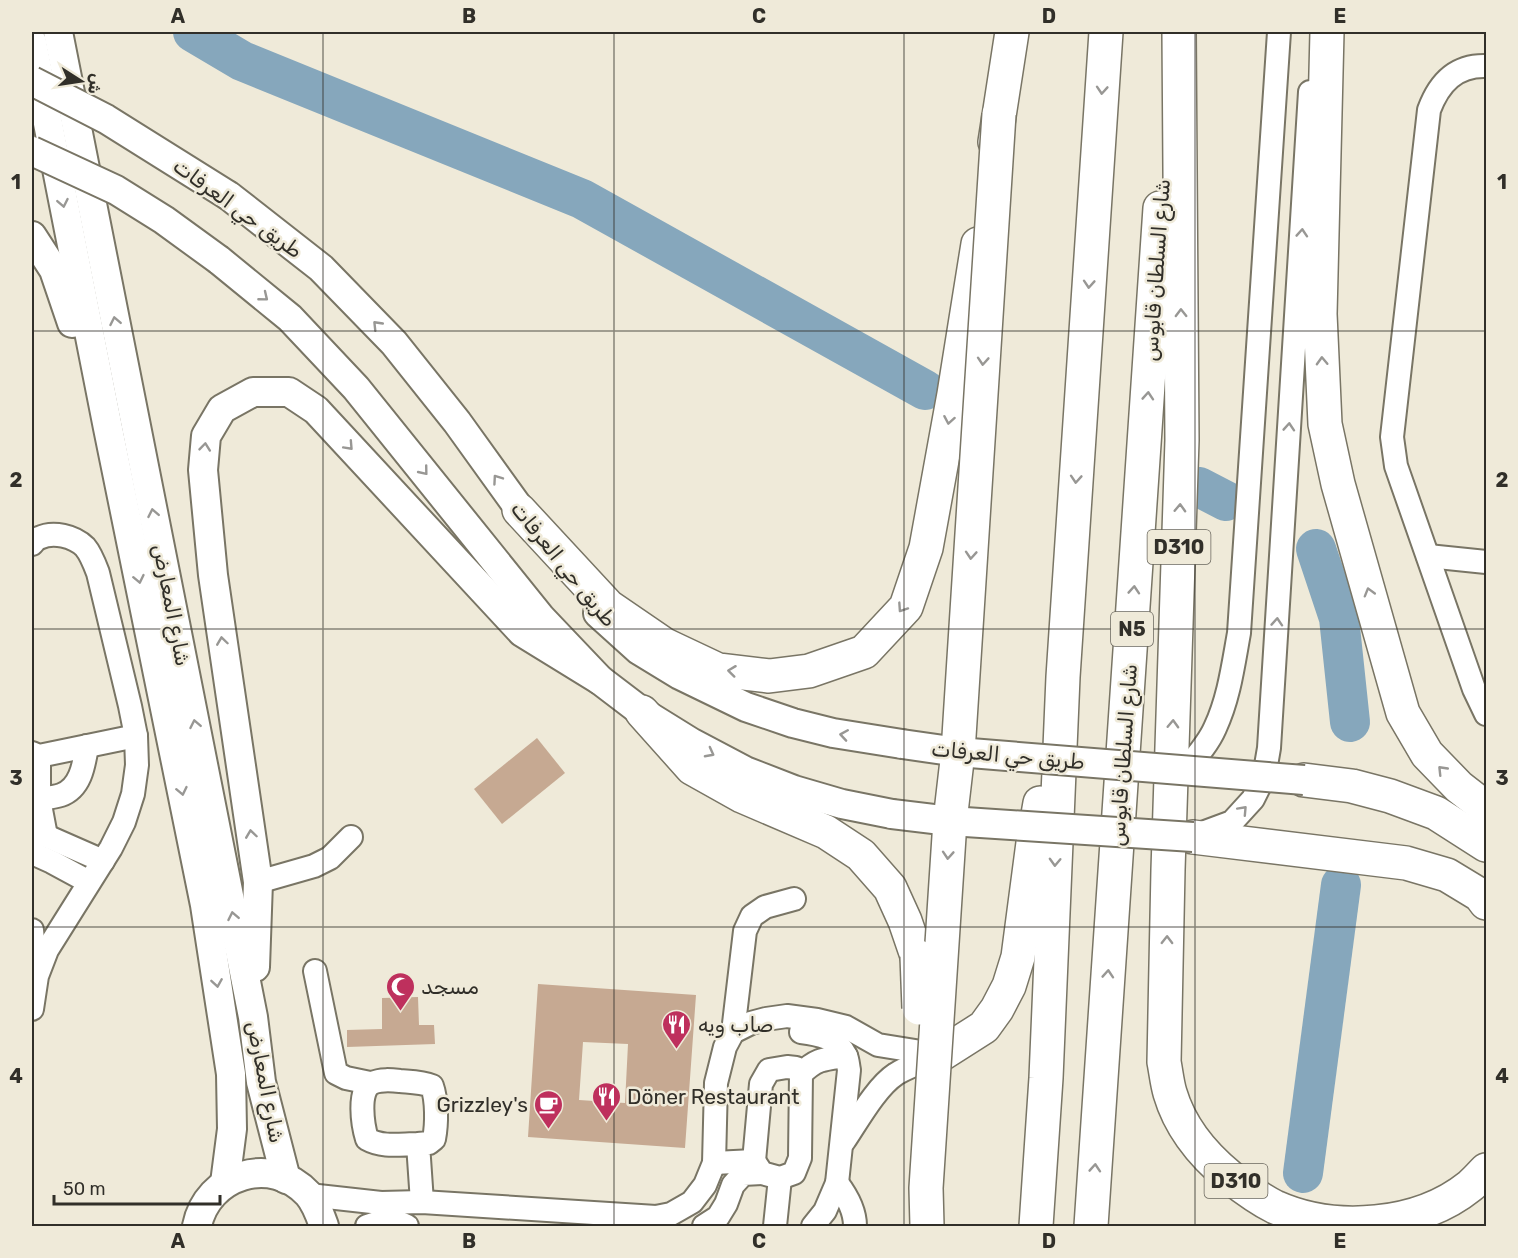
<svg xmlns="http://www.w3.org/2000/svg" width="1518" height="1258" font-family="Rubik,'Noto Sans Arabic',sans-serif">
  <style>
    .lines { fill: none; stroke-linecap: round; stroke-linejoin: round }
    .river { stroke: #86a7bc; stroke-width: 40 }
    .building { fill: #c6a992; fill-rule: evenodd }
    .minor-casing { stroke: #797565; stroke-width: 26 }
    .major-casing { stroke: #797565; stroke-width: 32 }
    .highway-casing { stroke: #797565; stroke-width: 36 }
    .minor { stroke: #fff; stroke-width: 22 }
    .major { stroke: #fff; stroke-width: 28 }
    .highway { stroke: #fff; stroke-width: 33 }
    .major-bridge-casing { stroke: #797565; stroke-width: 32; stroke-linecap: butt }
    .highway-bridge-casing { stroke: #797565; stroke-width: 36; stroke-linecap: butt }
    .major-bridge { stroke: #fff; stroke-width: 28 }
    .highway-bridge { stroke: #fff; stroke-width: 33 }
    .oneway { stroke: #989794 }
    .grid { fill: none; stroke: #312f29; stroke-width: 1.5; stroke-opacity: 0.55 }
    .labels { text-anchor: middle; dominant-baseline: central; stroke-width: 5; stroke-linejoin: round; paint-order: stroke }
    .shield { fill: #efead9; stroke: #6a675e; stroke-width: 1.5 }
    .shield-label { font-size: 20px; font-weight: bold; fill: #312f29 }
    .street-label { font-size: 21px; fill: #312f29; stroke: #efead9 }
    .poi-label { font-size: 21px; fill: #312f29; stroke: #efead9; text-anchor: start }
    .neatline { fill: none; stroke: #312f29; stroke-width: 2 }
    .grid-label { font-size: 20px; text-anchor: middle; font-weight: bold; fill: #312f29 }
  </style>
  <rect width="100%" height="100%" fill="#efead9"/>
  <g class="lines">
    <g class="river">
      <polyline points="193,32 242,61 582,199 925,390"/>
      <polyline points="1199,487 1226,501"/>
      <polyline points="1316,549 1339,618 1350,722"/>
      <polyline points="1303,1173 1341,885"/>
    </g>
  </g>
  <g class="building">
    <polygon points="537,738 565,773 502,824 474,789"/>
    <path d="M538,984l158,11 -11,153 -157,-11zM583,1042l45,2 -3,59 -46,-3z"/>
    <polygon points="418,997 419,1025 434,1025 435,1044 347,1047 347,1030 382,1029 382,998"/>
  </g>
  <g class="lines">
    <defs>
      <g id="minor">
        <path d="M1486,66c-30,-1 -47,17 -57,44l-37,327 4,29 78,223 12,25"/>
        <path d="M32,544c2,-2 4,-5 7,-6 14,-7 35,-2 46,9 6,7 10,18 13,26l32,133 6,30 1,29 -4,29 -9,28 -13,26 -64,102 -10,26 -5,33"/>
        <polyline points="1428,556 1486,562"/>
        <polyline points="32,753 39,756 136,736"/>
        <polyline points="39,756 39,799 46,836"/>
        <path d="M1185,770c11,-13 23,-26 30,-42 14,-30 18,-62 24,-95l40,-601"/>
        <path d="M32,800c9,-2 20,-2 29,-5 20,-7 23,-31 26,-49"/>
        <polyline points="32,833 46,836 103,861"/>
        <polyline points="1197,835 1232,822 1253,799 1264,777 1269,748 1310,92"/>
        <polyline points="32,853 52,862 89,882"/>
        <polyline points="258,882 314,866 330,858 351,837"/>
        <polyline points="32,930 36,971"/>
        <polyline points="315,971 336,1073 346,1078 370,1083"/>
        <polyline points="733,1032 745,931 752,916 765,907 794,899"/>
        <path d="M801,1032c17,2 37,6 45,24 2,4 2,10 3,14l-12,113 -12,28 -12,15"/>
        <path d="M844,1141c13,-19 32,-54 52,-67 13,-8 28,-13 43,-18"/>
        <path d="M418,1144c-17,0 -35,4 -51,-5 -4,-13 -10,-49 5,-56 9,-4 19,-3 28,-2 12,1 22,1 32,5 5,14 5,38 2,53l-5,4 -11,1 4,58"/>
        <polyline points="754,1161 761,1084 769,1070 787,1067 796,1068 801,1074"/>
        <path d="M714,1163l40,-2 8,12 18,5 14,-5 6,-15 1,-84c16,-16 24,-15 45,-18"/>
        <path d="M837,1183c10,13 18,27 18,43"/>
        <polyline points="309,1195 381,1203 422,1202 656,1217 671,1214 692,1202 705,1185 714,1163 716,1083 725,1047 733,1032 751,1023 766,1019 787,1016 817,1020 846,1027 878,1045 940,1055"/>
        <path d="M367,1226c16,-6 25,-7 40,0"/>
        <polyline points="704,1226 718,1217 726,1204 733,1185 743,1174 762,1173"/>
        <polyline points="775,1226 780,1178"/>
      </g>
      <g id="major">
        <polyline points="58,32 253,1017 261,1082 286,1179"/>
        <polyline points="32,42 108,428 205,905 231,1074 232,1129 225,1183"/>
        <polyline points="229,196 321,268 394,343 457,422 534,529"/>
        <polyline points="32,236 54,270 72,323"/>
        <polyline points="219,260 290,318 356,388 541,618 600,680 642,712 692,743 745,771 794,790 842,804 892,814"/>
        <polyline points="598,613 639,650 680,675 746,707 793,723 833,733 902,744"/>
        <polyline points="255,967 258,882 213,575 203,470 206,436 222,409 253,392 289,392 316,410 522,632 600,680"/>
        <path d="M197,1226c10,-51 74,-72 111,-32 8,9 12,21 16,32"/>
      </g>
      <g id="highway">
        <path d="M1179,32l3,408 -14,430 -4,192c2,10 3,21 6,31 10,34 33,62 60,84 14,11 29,22 45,30 60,27 144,20 195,-21 6,-5 11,-11 16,-16"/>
        <polyline points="1327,32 1320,314 1325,424 1338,484 1403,713 1427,754 1459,787 1486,808"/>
        <polyline points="995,142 1012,32"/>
        <polyline points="519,510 608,606 665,645 718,670 769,676 809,671 864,652 906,607 926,548 954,394 978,244"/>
        <polyline points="642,712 692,768 742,796 826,832 861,855 890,888 905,921 917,956"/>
        <polyline points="1304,780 1352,786 1390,796 1436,813 1486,845"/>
        <polyline points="1193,837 1406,863 1447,875 1480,895 1486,903"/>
        <polyline points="940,1055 984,1027 997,1009 1009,986 1018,957 1033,843 1040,803"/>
        <polyline points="1036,1226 1046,1078 1063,677 1106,32"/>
        <polyline points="1091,1226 1160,208"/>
      </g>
    </defs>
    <use href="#minor" class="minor-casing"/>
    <use href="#major" class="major-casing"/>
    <use href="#highway" class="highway-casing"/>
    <use href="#minor" class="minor"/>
    <use href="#major" class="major"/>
    <use href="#highway" class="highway"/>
    <defs>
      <g id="major-bridge">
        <polyline points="32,81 106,119 229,196"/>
        <polyline points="32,151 116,190 164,220 219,260"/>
        <polyline points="902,744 958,752 1304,780"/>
        <polyline points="892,814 950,821 1193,837"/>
      </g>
      <g id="highway-bridge">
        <polyline points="917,956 919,1008"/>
        <polyline points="927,1226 926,1188 950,821 958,752 999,114"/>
      </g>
    </defs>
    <use href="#major-bridge" class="major-bridge-casing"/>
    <use href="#highway-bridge" class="highway-bridge-casing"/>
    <use href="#major-bridge" class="major-bridge"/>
    <use href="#highway-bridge" class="highway-bridge"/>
  </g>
  <defs><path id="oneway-chevron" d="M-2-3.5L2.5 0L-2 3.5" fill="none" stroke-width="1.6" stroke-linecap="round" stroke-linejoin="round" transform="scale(1.5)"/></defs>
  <g class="oneway">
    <use href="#oneway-chevron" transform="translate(1102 90) rotate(94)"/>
    <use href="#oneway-chevron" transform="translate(63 203) rotate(79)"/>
    <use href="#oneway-chevron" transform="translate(1302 233) rotate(-86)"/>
    <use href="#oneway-chevron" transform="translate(1089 284) rotate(94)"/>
    <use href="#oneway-chevron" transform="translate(264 297) rotate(39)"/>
    <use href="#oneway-chevron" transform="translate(1181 313) rotate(-91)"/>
    <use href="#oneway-chevron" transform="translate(115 321) rotate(-101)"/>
    <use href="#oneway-chevron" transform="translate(377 325) rotate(-134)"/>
    <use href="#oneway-chevron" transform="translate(983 361) rotate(94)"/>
    <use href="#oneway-chevron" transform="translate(1322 361) rotate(-92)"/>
    <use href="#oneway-chevron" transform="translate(1148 396) rotate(-86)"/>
    <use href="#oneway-chevron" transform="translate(949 420) rotate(100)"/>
    <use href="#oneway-chevron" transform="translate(1289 427) rotate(-86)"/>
    <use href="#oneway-chevron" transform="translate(349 446) rotate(47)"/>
    <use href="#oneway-chevron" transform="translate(205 447) rotate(-84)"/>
    <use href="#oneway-chevron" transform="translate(424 471) rotate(51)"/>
    <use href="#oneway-chevron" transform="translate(497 479) rotate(-125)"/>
    <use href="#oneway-chevron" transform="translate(1076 479) rotate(94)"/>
    <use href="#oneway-chevron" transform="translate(1180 508) rotate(-88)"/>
    <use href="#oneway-chevron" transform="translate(153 513) rotate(-101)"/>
    <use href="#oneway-chevron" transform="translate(971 555) rotate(94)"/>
    <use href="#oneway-chevron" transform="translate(139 579) rotate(78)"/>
    <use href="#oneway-chevron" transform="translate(1134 590) rotate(-86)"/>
    <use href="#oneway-chevron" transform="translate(1369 592) rotate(-106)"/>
    <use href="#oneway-chevron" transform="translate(902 608) rotate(124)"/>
    <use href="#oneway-chevron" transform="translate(1277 622) rotate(-86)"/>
    <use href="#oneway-chevron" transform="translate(222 641) rotate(-98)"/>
    <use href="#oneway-chevron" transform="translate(732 671) rotate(-173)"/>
    <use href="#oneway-chevron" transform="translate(195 724) rotate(-101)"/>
    <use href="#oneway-chevron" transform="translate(1173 724) rotate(-88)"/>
    <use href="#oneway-chevron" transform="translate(844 735) rotate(-171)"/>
    <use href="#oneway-chevron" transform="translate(710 753) rotate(28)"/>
    <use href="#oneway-chevron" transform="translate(1442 770) rotate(-134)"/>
    <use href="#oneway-chevron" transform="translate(182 791) rotate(78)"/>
    <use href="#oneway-chevron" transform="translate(1243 810) rotate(-47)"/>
    <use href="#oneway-chevron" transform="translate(251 834) rotate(-98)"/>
    <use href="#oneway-chevron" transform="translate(948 855) rotate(94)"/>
    <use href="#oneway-chevron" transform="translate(1055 862) rotate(92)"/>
    <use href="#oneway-chevron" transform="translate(233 916) rotate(-101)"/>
    <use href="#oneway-chevron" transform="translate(1167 940) rotate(-89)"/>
    <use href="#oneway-chevron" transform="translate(1108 974) rotate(-86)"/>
    <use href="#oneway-chevron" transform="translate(217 983) rotate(81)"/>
    <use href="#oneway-chevron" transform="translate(1095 1168) rotate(-86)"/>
  </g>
  <path class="grid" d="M323,32v1194M614,32v1194M904,32v1194M1195,32v1194M32,331h1454M32,629h1454M32,927h1454"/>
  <defs>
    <symbol id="mosque-pin" viewBox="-11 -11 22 30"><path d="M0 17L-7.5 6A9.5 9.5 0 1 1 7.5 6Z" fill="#be305d" stroke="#efead9"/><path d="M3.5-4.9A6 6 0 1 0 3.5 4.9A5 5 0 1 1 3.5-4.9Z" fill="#fff"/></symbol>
    <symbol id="restaurant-pin" viewBox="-11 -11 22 30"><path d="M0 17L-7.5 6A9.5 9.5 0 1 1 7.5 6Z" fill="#be305d" stroke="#efead9"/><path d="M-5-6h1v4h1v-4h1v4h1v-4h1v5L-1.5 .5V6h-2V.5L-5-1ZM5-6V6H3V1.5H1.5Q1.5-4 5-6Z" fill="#fff"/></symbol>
    <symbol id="cafe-pin" viewBox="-11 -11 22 30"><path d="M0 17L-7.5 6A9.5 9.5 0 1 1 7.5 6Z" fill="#be305d" stroke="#efead9"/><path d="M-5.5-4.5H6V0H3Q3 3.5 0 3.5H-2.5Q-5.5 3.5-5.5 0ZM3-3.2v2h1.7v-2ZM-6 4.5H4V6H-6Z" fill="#fff"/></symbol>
  </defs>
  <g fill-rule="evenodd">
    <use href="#mosque-pin" x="384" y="970" width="33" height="45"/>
    <use href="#restaurant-pin" x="660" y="1008" width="33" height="45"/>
    <use href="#restaurant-pin" x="590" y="1080" width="33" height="45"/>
    <use href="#cafe-pin" x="532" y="1088" width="33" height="45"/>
  </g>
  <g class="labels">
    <g class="shield">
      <rect x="1147.5" y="530" width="63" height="34" rx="4.5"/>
      <rect x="1111" y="612" width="42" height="34" rx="4.5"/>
      <rect x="1204.5" y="1164" width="63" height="34" rx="4.5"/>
    </g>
    <g class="shield-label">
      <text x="1179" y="547">D310</text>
      <text x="1132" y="629">N5</text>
      <text x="1236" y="1181">D310</text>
    </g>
    <g class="street-label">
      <text transform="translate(238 208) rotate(36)">طريق حي العرفات</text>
      <text transform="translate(1156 270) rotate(-86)">شارع السلطان قابوس</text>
      <text transform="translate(564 564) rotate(51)">طريق حي العرفات</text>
      <text transform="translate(172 605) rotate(79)">شارع المعارض</text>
      <text transform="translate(1008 755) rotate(5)">طريق حي العرفات</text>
      <text transform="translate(1123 755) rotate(-86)">شارع السلطان قابوس</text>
      <text transform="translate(266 1082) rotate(79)">شارع المعارض</text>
    </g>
    <g class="poi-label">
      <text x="421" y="986">مسجد</text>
      <text x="698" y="1024">صاب ويه</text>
      <text x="627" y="1096">Döner Restaurant</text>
      <text x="528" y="1104" text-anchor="end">Grizzley's</text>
    </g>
  </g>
  <rect width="1518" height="1258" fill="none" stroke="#efead9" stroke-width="66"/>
  <g transform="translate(81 81) rotate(102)" stroke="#efead9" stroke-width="4.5" paint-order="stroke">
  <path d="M0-4.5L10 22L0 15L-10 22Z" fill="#312f29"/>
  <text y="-9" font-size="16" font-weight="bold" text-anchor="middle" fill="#312f29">ش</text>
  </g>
  <path d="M54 1195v9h166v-9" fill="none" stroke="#312f29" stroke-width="3"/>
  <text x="63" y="1195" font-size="18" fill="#312f29" stroke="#efead9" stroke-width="4.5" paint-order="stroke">50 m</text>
  <rect x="33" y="33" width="1452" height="1192" class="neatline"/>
  <g class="grid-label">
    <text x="178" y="23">A</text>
    <text x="469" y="23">B</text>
    <text x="759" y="23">C</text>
    <text x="1049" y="23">D</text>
    <text x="1340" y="23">E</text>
    <text x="16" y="189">1</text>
    <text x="1502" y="189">1</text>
    <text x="16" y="487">2</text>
    <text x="1502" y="487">2</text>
    <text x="16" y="785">3</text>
    <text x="1502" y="785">3</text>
    <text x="16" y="1083">4</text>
    <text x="1502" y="1083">4</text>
    <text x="178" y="1248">A</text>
    <text x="469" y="1248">B</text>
    <text x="759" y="1248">C</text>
    <text x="1049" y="1248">D</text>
    <text x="1340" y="1248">E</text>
  </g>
</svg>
